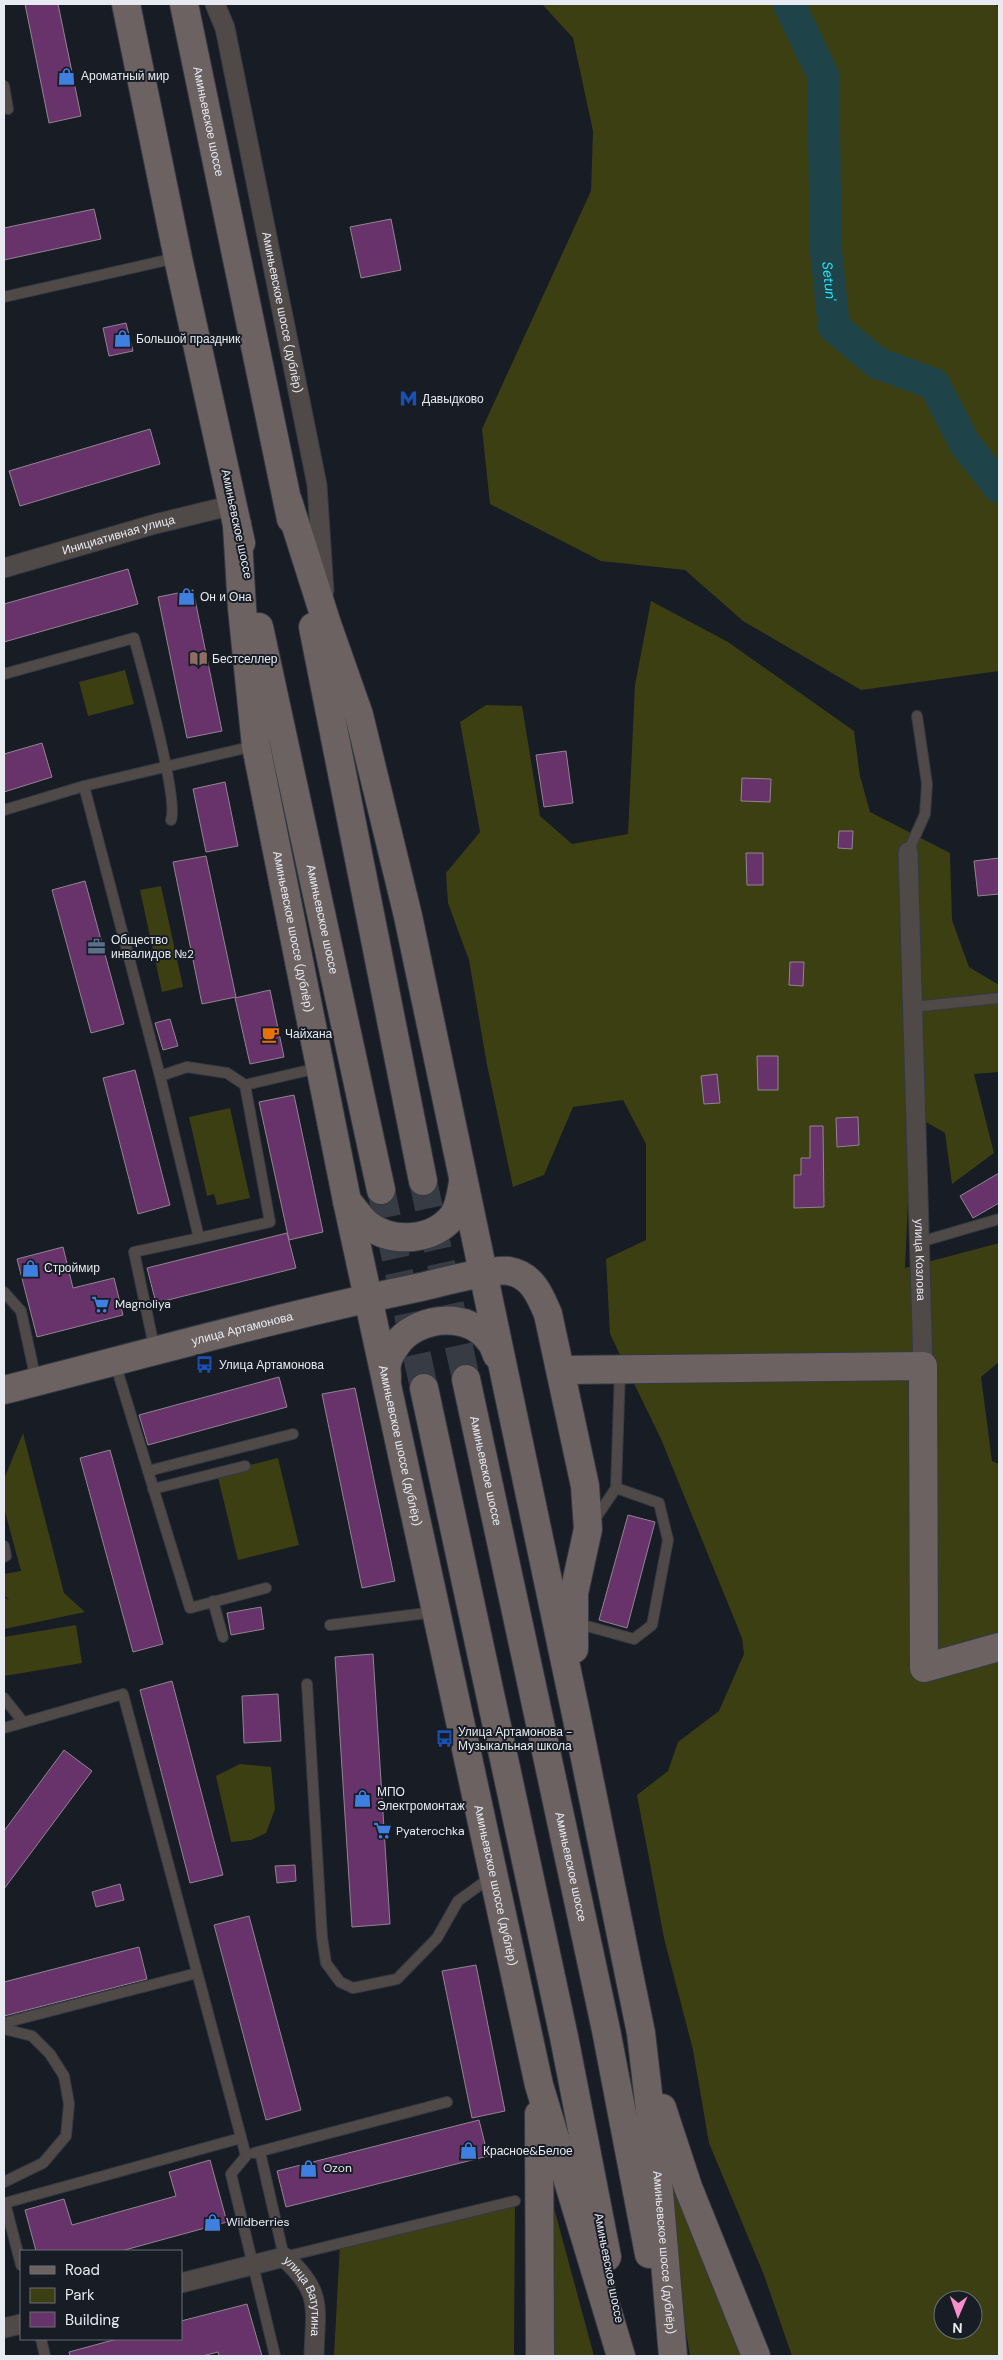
<svg xmlns="http://www.w3.org/2000/svg" width="1003" height="2360" font-family="'DM Sans',sans-serif">
  <style>
    .green { fill: #3c3f12; fill-rule: evenodd }
    .lines { fill: none; stroke-linecap: round; stroke-linejoin: round }
    .river { stroke: #1e444a; stroke-width: 32 }
    .building { fill: #68336b; stroke: #908590 }
    .secondary-tunnel { stroke: #363b44; stroke-width: 28; stroke-dasharray: 28 14; stroke-linecap: butt }
    .lane-casing { stroke: #343942; stroke-width: 12 }
    .street-casing { stroke: #343942; stroke-width: 21 }
    .secondary-casing { stroke: #343942; stroke-width: 30 }
    .lane { stroke: #4f4948; stroke-width: 10 }
    .street { stroke: #4f4948; stroke-width: 19 }
    .secondary { stroke: #6c6261; stroke-width: 28 }
    .labels { text-anchor: middle; dominant-baseline: central; stroke-width: 4; stroke-linejoin: round; paint-order: stroke }
    .poi-label { font-size: 12px; fill: #e7eaf1; stroke: #171c25; text-anchor: start }
    .street-label { font-size: 12px; fill: #e7eaf1; stroke: #171c25 }
    .water-label { font-size: 14px; font-style: italic; fill: #27e4fc; stroke: #171c25 }
  </style>
  <rect width="100%" height="100%" fill="#171c25"/>
  <g class="green">
    <polygon points="542,4 995,4 999,8 999,671 861,690 743,621 685,570 601,561 490,504 482,429 591,191 593,131 573,38"/>
    <path d="M651,601l77,41 126,89 6,45 10,36 80,41 2,67 17,47 30,18v87l-25,2 20,79 -42,31 -7,-51 -33,-19 -7,154 94,-25v119l-18,15 11,84 7,3v892h-207l-28,-81 -55,-132 -16,-93 -29,-112 -27,-143 31,-24 10,-29 41,-31 25,-57 -2,-16 -81,-199 -51,-105 -4,-75 40,-19v-96l-23,-44 -50,7 -29,68 -31,12 -26,-122 -18,-105 -21,-57 -2,-30 34,-41 -20,-110 26,-17 36,1 18,110 32,28 56,-10 7,-149zM943,2300h30v30h-30z"/>
    <polygon points="125,670 134,704 88,716 79,682"/>
    <polygon points="161,886 183,987 162,992 140,890"/>
    <polygon points="230,1108 250,1198 217,1205 214,1194 207,1196 189,1117"/>
    <polygon points="23,1433 64,1593 85,1612 4,1629 4,1597 10,1601 4,1595 4,1574 21,1571 4,1508 4,1479"/>
    <polygon points="278,1458 299,1545 238,1560 217,1473"/>
    <polygon points="76,1625 82,1663 4,1676 4,1637"/>
    <polygon points="240,1764 271,1767 275,1809 266,1833 251,1840 231,1842 216,1776"/>
    <polygon points="659,2167 664,2168 747,2356 690,2356"/>
    <polygon points="547,2182 594,2356 545,2356"/>
    <polygon points="515,2201 514,2356 334,2356 340,2244"/>
  </g>
  <g class="lines">
    <path class="river" id="s1" d="M789,4l34,71 3,176 8,76 43,36 57,21 31,60 34,43"/>
  </g>
  <g class="building">
    <polygon points="25,4 58,4 81,116 49,123"/>
    <polygon points="94,209 101,239 4,260 4,228"/>
    <polygon points="391,219 401,270 361,278 350,227"/>
    <polygon points="126,323 133,351 109,356 103,328"/>
    <polygon points="150,429 160,464 20,506 9,471"/>
    <polygon points="128,569 138,604 4,642 4,604"/>
    <polygon points="193,590 222,731 187,738 158,597"/>
    <polygon points="42,743 52,777 4,792 4,754"/>
    <polygon points="566,751 573,803 544,807 536,755"/>
    <polygon points="742,778 771,779 770,802 741,801"/>
    <polygon points="225,782 238,846 206,852 193,789"/>
    <polygon points="839,831 853,831 852,849 838,848"/>
    <polygon points="746,853 763,853 763,885 747,885"/>
    <polygon points="206,856 236,997 202,1004 173,862"/>
    <polygon points="999,858 999,894 978,896 974,861"/>
    <polygon points="85,881 124,1024 91,1033 52,890"/>
    <polygon points="790,962 804,962 803,986 789,985"/>
    <polygon points="270,990 284,1057 250,1064 235,998"/>
    <polygon points="170,1019 178,1046 163,1050 155,1023"/>
    <polygon points="757,1056 778,1056 778,1090 758,1090"/>
    <polygon points="135,1070 170,1205 138,1214 103,1078"/>
    <polygon points="717,1074 720,1103 704,1104 701,1076"/>
    <polygon points="294,1095 323,1232 289,1240 259,1102"/>
    <polygon points="858,1117 859,1145 837,1147 836,1118"/>
    <polygon points="810,1126 823,1126 824,1207 794,1208 794,1175 801,1175 801,1158 810,1158"/>
    <polygon points="999,1173 999,1203 973,1218 960,1196"/>
    <polygon points="287,1233 296,1268 156,1303 147,1268"/>
    <polygon points="63,1247 73,1288 114,1278 123,1315 37,1337 17,1259"/>
    <polygon points="279,1377 287,1407 148,1445 139,1415"/>
    <polygon points="355,1388 395,1581 362,1588 322,1394"/>
    <polygon points="110,1450 163,1644 133,1652 80,1458"/>
    <polygon points="628,1515 655,1522 627,1628 599,1620"/>
    <polygon points="261,1607 264,1629 231,1635 227,1613"/>
    <polygon points="373,1654 390,1924 352,1927 335,1657"/>
    <polygon points="172,1681 223,1875 190,1883 140,1690"/>
    <polygon points="278,1694 281,1741 244,1743 242,1696"/>
    <polygon points="64,1750 92,1771 4,1889 4,1831"/>
    <polygon points="295,1865 296,1881 277,1883 275,1866"/>
    <polygon points="120,1884 124,1900 96,1907 92,1892"/>
    <polygon points="249,1916 301,2110 266,2120 214,1925"/>
    <polygon points="139,1947 147,1979 4,2016 4,1982"/>
    <polygon points="476,1965 505,2111 472,2118 442,1971"/>
    <polygon points="479,2120 488,2156 286,2207 277,2171"/>
    <polygon points="210,2160 227,2222 121,2251 36,2251 25,2210 64,2199 72,2225 176,2196 169,2172"/>
    <polygon points="247,2304 262,2356 219,2356 218,2352 202,2356 70,2356 69,2352 117,2339 181,2339 181,2321"/>
  </g>
  <g class="lines">
    <g class="secondary-tunnel">
      <polyline points="423,1181 466,1379"/>
      <polyline points="381,1190 424,1388"/>
    </g>
    <defs>
      <g id="lane">
        <polyline points="4,86 8,109"/>
        <polyline points="4,297 176,258"/>
        <path d="M4,674l130,-36c8,29 45,161 37,182"/>
        <polyline points="4,810 84,786"/>
        <polyline points="908,852 925,814 927,784 917,716"/>
        <polyline points="913,1007 999,998"/>
        <polyline points="160,1076 187,1067 227,1073 245,1085 318,1068"/>
        <polyline points="199,1238 270,1222 245,1085"/>
        <polyline points="920,1242 999,1219"/>
        <polyline points="4,1292 21,1311 36,1380"/>
        <polyline points="155,1351 134,1252 199,1238 160,1076 84,786 254,746"/>
        <polyline points="115,1363 190,1608 266,1588"/>
        <polyline points="148,1471 293,1434"/>
        <polyline points="153,1489 245,1466"/>
        <polyline points="593,1522 616,1488 620,1371"/>
        <polyline points="4,1546 6,1556 4,1557"/>
        <polyline points="213,1601 223,1637"/>
        <polyline points="576,1623 634,1639 652,1625 668,1540 659,1503 616,1488"/>
        <polyline points="330,1625 435,1612"/>
        <polyline points="307,1684 322,1937 326,1963 340,1982 353,1988 397,1979 437,1938 458,1901 491,1877"/>
        <polyline points="4,1698 23,1722"/>
        <polyline points="4,1728 123,1694 246,2156 231,2174 275,2356"/>
        <polyline points="4,2023 197,1973"/>
        <polyline points="4,2029 32,2036 50,2054 64,2076 69,2104 66,2136 43,2163 4,2182"/>
        <polyline points="260,2152 284,2257 515,2201"/>
        <polyline points="254,2153 447,2102"/>
        <polyline points="21,2265 5,2203 241,2138"/>
        <polyline points="41,2339 45,2356"/>
      </g>
      <g id="street">
        <path id="s2" d="M215,4l10,24 92,457 7,106"/>
        <path id="s3" d="M4,568l151,-44 78,-19"/>
        <path id="s4" d="M908,852l15,514"/>
        <path id="s5" d="M181,2283l103,-26c40,36 31,51 30,99"/>
        <polyline points="4,2328 21,2324"/>
      </g>
      <g id="secondary">
        <polyline points="126,4 178,258 241,543"/>
        <path id="s6" d="M184,4l107,515"/>
        <path id="s7" d="M288,501l39,123 32,91 49,201 168,798 65,319 17,147 15,176"/>
        <path id="s8" d="M237,525l5,83 14,138 91,455 192,884 82,271"/>
        <path id="s9" d="M259,627l122,563"/>
        <polyline points="313,627 423,1181"/>
        <path d="M347,1201c7,8 13,17 21,24 25,19 65,16 85,-9 7,-10 8,-23 10,-34"/>
        <polyline points="562,1370 923,1366 924,1668 999,1647"/>
        <path d="M387,1379c0,-5 -1,-11 0,-15 1,-9 8,-17 13,-24 22,-24 69,-28 90,1 3,3 5,9 7,14"/>
        <path id="s10" d="M466,1379l140,651 43,224"/>
        <polyline points="424,1388 564,2037 607,2257"/>
        <path id="s11" d="M4,1390c137,-35 274,-73 412,-102 19,-4 77,-20 93,-17 23,4 31,24 39,43l37,172 3,43 -14,64v56"/>
        <polyline points="662,2108 688,2187 756,2356"/>
        <polyline points="539,2114 540,2356"/>
      </g>
    </defs>
    <use href="#lane" class="lane-casing"/>
    <use href="#street" class="street-casing"/>
    <use href="#secondary" class="secondary-casing"/>
    <use href="#lane" class="lane"/>
    <use href="#street" class="street"/>
    <use href="#secondary" class="secondary"/>
  </g>
  <defs>
    <symbol id="shop-bare" viewBox="-9 -9 18 18"><path d="M-5-2.5h2.3a2.7 3.5 0 0 1 5.4 0H5L5.5 6h-11ZM-1.5-2.5h3a1.5 2.3 0 0 0-3 0Z" fill="#3f7fe0" stroke="#171c25" stroke-width="2.5" paint-order="stroke"/></symbol>
    <symbol id="metro-bare" viewBox="-9 -9 18 18"><path d="M-5.5 5V-5H-3L0 0L3-5H5.5V5H3V-.5L0 4L-3-.5V5Z" fill="#1a4fb4" stroke="#171c25" stroke-width="2.5" paint-order="stroke"/></symbol>
    <symbol id="library-bare" viewBox="-9 -9 18 18"><path d="M-6-4Q-3-5.5-.7-3.5V5Q-3 3-6 4ZM6-4Q3-5.5 .7-3.5V5Q3 3 6 4Z" fill="#8d6e63" stroke="#171c25" stroke-width="2.5" paint-order="stroke"/></symbol>
    <symbol id="office-bare" viewBox="-9 -9 18 18"><path d="M-6-3h4V-5.5h4V-3h4V5H-6ZM-1-4.5V-3h2v-1.5ZM-6 0V1H6V0Z" fill="#5c6f8a" stroke="#171c25" stroke-width="2.5" paint-order="stroke"/></symbol>
    <symbol id="cafe-bare" viewBox="-9 -9 18 18"><path d="M-5.5-4.5H6V0H3Q3 3.5 0 3.5H-2.5Q-5.5 3.5-5.5 0ZM3-3.2v2h1.7v-2ZM-6 4.5H4V6H-6Z" fill="#e8710a" stroke="#171c25" stroke-width="2.5" paint-order="stroke"/></symbol>
    <symbol id="supermarket-bare" viewBox="-9 -9 18 18"><path d="M-6-5.5h2.5l.6 2H6L4.5 2H-2.5L-4.4-4H-6ZM-1.5 3.2a1.3 1.3 0 1 0 .1 0ZM3 3.2a1.3 1.3 0 1 0 .1 0Z" fill="#3f7fe0" stroke="#171c25" stroke-width="2.5" paint-order="stroke"/></symbol>
    <symbol id="bus-bare" viewBox="-9 -9 18 18"><path d="M-5-6H5V4H4V6H2V4H-2V6H-4V4H-5ZM-3.5-4V0h7V-4ZM-3.5 1.2v1.5H-2V1.2ZM2 1.2v1.5H3.5V1.2Z" fill="#1a4fb4" stroke="#171c25" stroke-width="2.5" paint-order="stroke"/></symbol>
  </defs>
  <g fill-rule="evenodd">
    <use href="#shop-bare" x="54" y="64" width="25" height="25"/>
    <use href="#shop-bare" x="110" y="326" width="25" height="25"/>
    <use href="#metro-bare" x="396" y="386" width="25" height="25"/>
    <use href="#shop-bare" x="174" y="584" width="25" height="25"/>
    <use href="#library-bare" x="186" y="646" width="25" height="25"/>
    <use href="#office-bare" x="84" y="934" width="25" height="25"/>
    <use href="#cafe-bare" x="258" y="1022" width="25" height="25"/>
    <use href="#shop-bare" x="18" y="1256" width="25" height="25"/>
    <use href="#supermarket-bare" x="88" y="1292" width="25" height="25"/>
    <use href="#bus-bare" x="192" y="1352" width="25" height="25"/>
    <use href="#bus-bare" x="432" y="1726" width="25" height="25"/>
    <use href="#shop-bare" x="350" y="1786" width="25" height="25"/>
    <use href="#supermarket-bare" x="370" y="1818" width="25" height="25"/>
    <use href="#shop-bare" x="456" y="2138" width="25" height="25"/>
    <use href="#shop-bare" x="296" y="2156" width="25" height="25"/>
    <use href="#shop-bare" x="200" y="2210" width="25" height="25"/>
  </g>
  <g class="labels">
    <g class="poi-label">
      <text x="81" y="76">Ароматный мир</text>
      <text x="136" y="339">Большой праздник</text>
      <text x="422" y="399">Давыдково</text>
      <text x="200" y="597">Он и Она</text>
      <text x="212" y="659">Бестселлер</text>
      <text x="111" y="940">Общество<tspan x="111" dy="14">инвалидов №2</tspan></text>
      <text x="285" y="1034">Чайхана</text>
      <text x="44" y="1268">Строймир</text>
      <text x="115" y="1304">Magnoliya</text>
      <text x="219" y="1365">Улица Артамонова</text>
      <text x="458" y="1732">Улица Артамонова -<tspan x="458" dy="14">Музыкальная школа</tspan></text>
      <text x="377" y="1792">МПО<tspan x="377" dy="14">Электромонтаж</tspan></text>
      <text x="396" y="1831">Pyaterochka</text>
      <text x="483" y="2151">Красное&amp;Белое</text>
      <text x="323" y="2168">Ozon</text>
      <text x="226" y="2222">Wildberries</text>
    </g>
    <g class="street-label">
      <text stroke="none"><textPath href="#s6" startOffset="120">Аминьевское шоссе</textPath></text>
      <text stroke="none"><textPath href="#s2" startOffset="316">Аминьевское шоссе (дублёр)</textPath></text>
      <text transform="translate(237 524) rotate(78)">Аминьевское шоссе</text>
      <text stroke="none"><textPath href="#s3" startOffset="119">Инициативная улица</textPath></text>
      <text stroke="none"><textPath href="#s9" startOffset="299">Аминьевское шоссе</textPath></text>
      <text stroke="none"><textPath href="#s8" startOffset="411">Аминьевское шоссе (дублёр)</textPath></text>
      <text stroke="none"><textPath href="#s4" startOffset="408">улица Козлова</textPath></text>
      <text stroke="none"><textPath href="#s11" startOffset="246">улица Артамонова</textPath></text>
      <text stroke="none"><textPath href="#s8" startOffset="936">Аминьевское шоссе (дублёр)</textPath></text>
      <text stroke="none"><textPath href="#s10" startOffset="94">Аминьевское шоссе</textPath></text>
      <text stroke="none"><textPath href="#s10" startOffset="499">Аминьевское шоссе</textPath></text>
      <text stroke="none"><textPath href="#s8" startOffset="1386">Аминьевское шоссе (дублёр)</textPath></text>
      <text stroke="none"><textPath href="#s7" startOffset="1794">Аминьевское шоссе (дублёр)</textPath></text>
      <text transform="translate(609 2268) rotate(79)">Аминьевское шоссе</text>
      <text stroke="none"><textPath href="#s5" startOffset="152">улица Ватутина</textPath></text>
    </g>
    <g class="water-label">
      <text stroke="none"><textPath href="#s1" startOffset="285">Setun'</textPath></text>
    </g>
  </g>
  <rect width="1003" height="2360" fill="none" stroke="#e7eaf1" stroke-width="10"/>
  <rect x="20" y="2250" width="162" height="90" fill="#171c25" stroke="#6a6e77"/>
  <rect x="30" y="2266" width="25" height="8" fill="#6c6261" stroke="#6a6e77"/>
  <text x="65" y="2275" font-size="15" fill="#e7eaf1">Road</text>
  <rect x="30" y="2288" width="25" height="15" fill="#3c3f12" stroke="#6a6e77"/>
  <text x="65" y="2300" font-size="15" fill="#e7eaf1">Park</text>
  <rect x="30" y="2312" width="25" height="15" fill="#68336b" stroke="#6a6e77"/>
  <text x="65" y="2325" font-size="15" fill="#e7eaf1">Building</text>
  <g transform="translate(958 2315) rotate(182)"><circle r="24" fill="#171c25" stroke="#6a6e77"/>
  <path d="M0-4L9 19L0 12L-9 19Z" fill="#f98fc8"/>
  <text y="-8" font-size="14" font-weight="bold" text-anchor="middle" fill="#e7eaf1">N</text>
  </g>
</svg>
